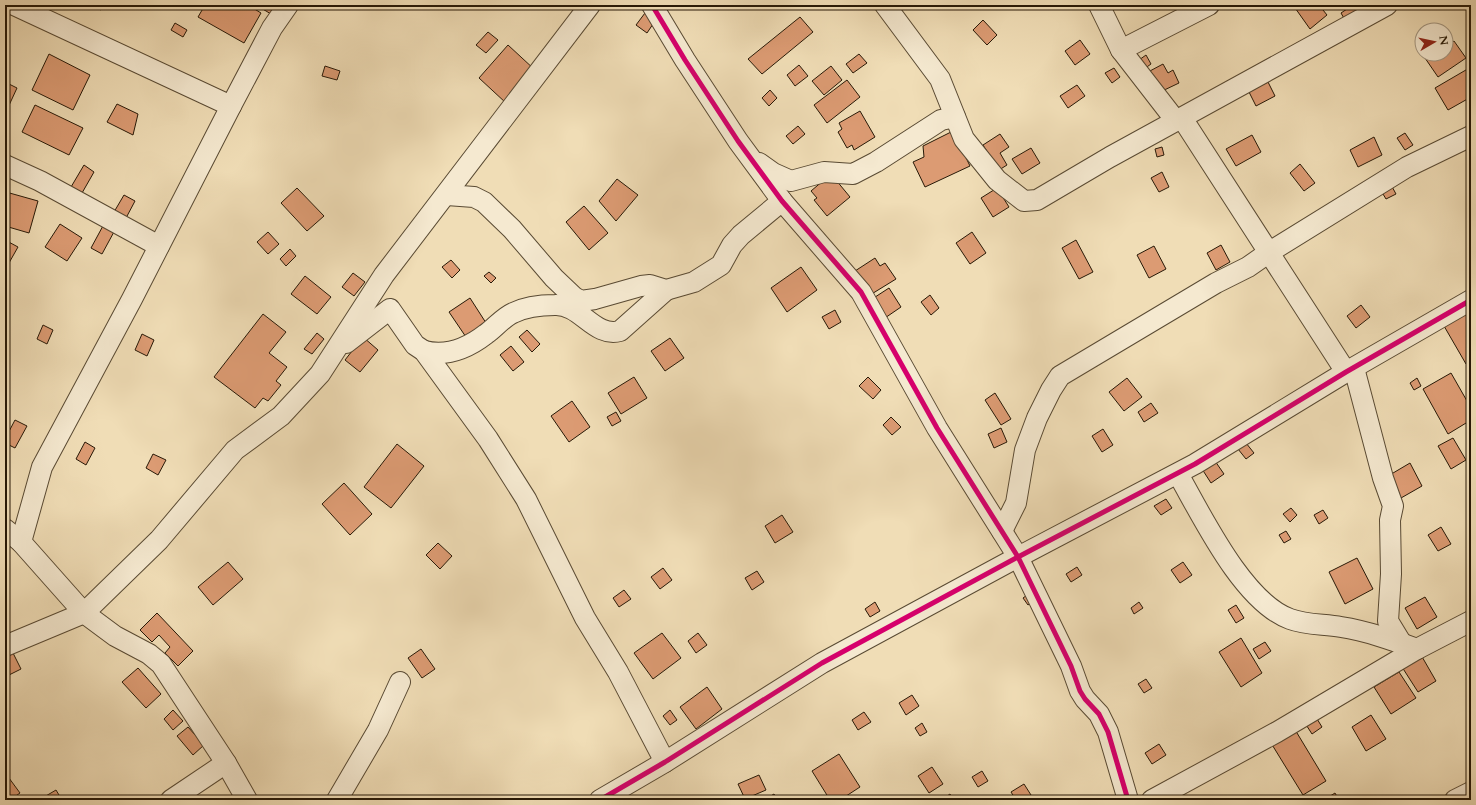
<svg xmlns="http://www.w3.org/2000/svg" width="1476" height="805" font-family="Cardo,serif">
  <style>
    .building { fill: #dc9b73; stroke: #271907 }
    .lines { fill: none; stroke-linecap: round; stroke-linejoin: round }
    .minor-casing { stroke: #594a33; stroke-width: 22 }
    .minor { stroke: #f5e9d0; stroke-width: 20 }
    .cycleway-casing { stroke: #f5e9d0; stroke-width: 8 }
    .cycleway { stroke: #d6006c; stroke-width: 5 }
  </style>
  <rect width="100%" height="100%" fill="#f0ddb6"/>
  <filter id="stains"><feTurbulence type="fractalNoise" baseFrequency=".005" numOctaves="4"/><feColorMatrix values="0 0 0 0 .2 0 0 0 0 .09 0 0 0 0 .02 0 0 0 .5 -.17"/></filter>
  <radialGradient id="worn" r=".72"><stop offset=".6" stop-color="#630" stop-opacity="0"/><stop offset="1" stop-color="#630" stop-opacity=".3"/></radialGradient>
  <g class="building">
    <polygon points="92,5 104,5 101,10"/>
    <polygon points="205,5 248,5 261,13 244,43 198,17"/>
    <polygon points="256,5 277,5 271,14"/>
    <polygon points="1293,5 1319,5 1327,15 1310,29"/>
    <polygon points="1353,5 1368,5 1345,20 1341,13"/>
    <polygon points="645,13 655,21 647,33 636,25"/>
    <polygon points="800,17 813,32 762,74 748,59"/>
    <polygon points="983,20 997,35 987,45 973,30"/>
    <polygon points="175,23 187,30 183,37 171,30"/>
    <polygon points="488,32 498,40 486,53 476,45"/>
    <polygon points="1080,40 1090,54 1075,65 1065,51"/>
    <polygon points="1454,41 1466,58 1438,77 1425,58 1431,54 1446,54 1446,45 1447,46"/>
    <polygon points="508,45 535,70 506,103 479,78"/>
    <polygon points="49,54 90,75 73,110 32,90"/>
    <polygon points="859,54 867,63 853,73 846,64"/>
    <polygon points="1146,55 1151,64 1144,69 1139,60"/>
    <polygon points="1163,64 1168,73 1173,70 1179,83 1158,93 1148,72"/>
    <polygon points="799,65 808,76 795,86 787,75"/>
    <polygon points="325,66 340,71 337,80 322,76"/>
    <polygon points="831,66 842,80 824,95 812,81"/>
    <polygon points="1471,67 1471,97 1448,110 1435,88"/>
    <polygon points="1114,68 1120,77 1112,83 1105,73"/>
    <polygon points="847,80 860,97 827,123 814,105"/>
    <polygon points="5,82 17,88 5,114"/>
    <polygon points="1268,82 1275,96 1256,106 1249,92"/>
    <polygon points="1077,85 1085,96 1068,108 1060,96"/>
    <polygon points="770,90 777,98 769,106 762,98"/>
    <polygon points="117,104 138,114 133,135 107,122"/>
    <polygon points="35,105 83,128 69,155 22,132"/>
    <polygon points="860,111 875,137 854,150 852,145 847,148 838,132 842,129 839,123"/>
    <polygon points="798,126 805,134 793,144 786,136"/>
    <polygon points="953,131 970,166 925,187 913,162 924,157 923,146"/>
    <polygon points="1405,133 1413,145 1405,150 1397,138"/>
    <polygon points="1000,134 1009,147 1000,153 1007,165 999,170 983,145"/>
    <polygon points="1252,135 1261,152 1236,166 1226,149"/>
    <polygon points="1374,137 1382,155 1358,167 1350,150"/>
    <polygon points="1162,147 1164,155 1157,157 1155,149"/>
    <polygon points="1031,148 1040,163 1022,174 1012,159"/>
    <polygon points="1300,164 1315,183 1304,191 1290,173"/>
    <polygon points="84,165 94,172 82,193 71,187"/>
    <polygon points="1162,172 1169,187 1159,192 1151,178"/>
    <polygon points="831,174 850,197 827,216 814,200 817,198 811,191"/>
    <polygon points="617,179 638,195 616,221 599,201"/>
    <polygon points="1390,183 1396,194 1386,199 1380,189"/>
    <polygon points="297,188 324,216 307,231 281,203"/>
    <polygon points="997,188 1009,207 993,217 981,198"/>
    <polygon points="6,192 38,201 29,233 5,226"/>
    <polygon points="124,195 135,201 126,218 114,212"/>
    <polygon points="584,206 608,233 589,250 566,222"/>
    <polygon points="60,224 82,238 67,261 45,247"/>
    <polygon points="104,224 115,230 102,254 91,248"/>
    <polygon points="268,232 279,244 268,254 257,242"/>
    <polygon points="972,232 986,253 970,264 956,243"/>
    <polygon points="5,240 18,247 5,270"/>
    <polygon points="1076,240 1093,272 1079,279 1062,248"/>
    <polygon points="1221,245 1230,262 1216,270 1207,253"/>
    <polygon points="1154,246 1166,269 1149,278 1137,255"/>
    <polygon points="290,249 296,256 286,266 280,259"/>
    <polygon points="875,258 880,266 885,263 896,279 870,295 855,271"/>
    <polygon points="451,260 460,270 452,278 442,267"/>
    <polygon points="801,267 817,290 787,312 771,288"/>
    <polygon points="489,272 496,278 491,283 484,276"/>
    <polygon points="353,273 365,282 354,296 342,287"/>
    <polygon points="305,276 331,297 317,314 291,294"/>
    <polygon points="889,288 901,307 882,320 869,301"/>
    <polygon points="930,295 939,308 931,315 921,302"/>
    <polygon points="470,298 488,326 468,340 449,312"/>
    <polygon points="1361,305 1370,317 1356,328 1347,316"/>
    <polygon points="835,310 841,322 829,329 822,317"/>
    <polygon points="1468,312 1471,318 1471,362 1466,364 1444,326"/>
    <polygon points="263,314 286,332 269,353 287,367 276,381 281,385 268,401 263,398 255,408 214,377"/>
    <polygon points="43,325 53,330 47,344 37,339"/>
    <polygon points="527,330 540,344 532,352 519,337"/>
    <polygon points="317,333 324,339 312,354 304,349"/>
    <polygon points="142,334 154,340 147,356 135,350"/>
    <polygon points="363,337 378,350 360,372 345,360"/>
    <polygon points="670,338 684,358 665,371 651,351"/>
    <polygon points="511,346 524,362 513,371 500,355"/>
    <polygon points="1451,373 1471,408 1471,420 1448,434 1423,389"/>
    <polygon points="634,377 647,398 621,414 608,393"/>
    <polygon points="868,377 881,390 873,399 859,386"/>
    <polygon points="1127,378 1142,397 1124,411 1109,392"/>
    <polygon points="1417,378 1421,386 1414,390 1410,383"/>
    <polygon points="995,393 1011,419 1001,425 985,400"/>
    <polygon points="572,401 590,427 569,442 551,416"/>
    <polygon points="1151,403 1158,413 1144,422 1138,412"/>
    <polygon points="616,412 621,421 612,426 607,417"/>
    <polygon points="891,417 901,427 892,435 883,425"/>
    <polygon points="15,420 27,426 15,448 5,443 5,439"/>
    <polygon points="1001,428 1007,442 994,448 988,434"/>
    <polygon points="1103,429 1113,445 1102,452 1092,436"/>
    <polygon points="1453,438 1466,460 1451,469 1438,446"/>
    <polygon points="85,442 95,448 86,465 76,459"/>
    <polygon points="1246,443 1254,453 1246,459 1238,449"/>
    <polygon points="397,444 424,466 391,508 364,487"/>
    <polygon points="153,454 166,460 158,475 146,468"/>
    <polygon points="1215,461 1224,474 1211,483 1202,469"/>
    <polygon points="1410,463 1422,486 1401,498 1388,476"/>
    <polygon points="344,483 372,514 350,535 322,504"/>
    <polygon points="1166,499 1172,508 1161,515 1154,506"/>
    <polygon points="1291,508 1297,515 1290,522 1283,514"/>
    <polygon points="1323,510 1328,518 1319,524 1314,515"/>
    <polygon points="782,515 793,532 775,543 765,526"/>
    <polygon points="1441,527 1451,544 1438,551 1428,535"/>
    <polygon points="1286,531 1291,539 1284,543 1279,535"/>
    <polygon points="438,543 452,556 440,569 426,555"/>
    <polygon points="1357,558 1373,589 1345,604 1329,572"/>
    <polygon points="228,562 243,579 213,605 198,587"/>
    <polygon points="1183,562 1192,575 1180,583 1171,570"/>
    <polygon points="1077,567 1082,575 1071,582 1066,574"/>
    <polygon points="663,568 672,580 660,589 651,577"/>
    <polygon points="757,571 764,582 752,590 745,578"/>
    <polygon points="624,590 631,599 619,607 613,598"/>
    <polygon points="1030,593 1035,600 1028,605 1023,598"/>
    <polygon points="1425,597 1437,617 1417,629 1405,608"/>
    <polygon points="875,602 880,611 870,617 865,609"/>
    <polygon points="1139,602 1143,608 1134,614 1131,608"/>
    <polygon points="1236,605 1244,618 1236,623 1228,610"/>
    <polygon points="157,613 193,651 178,666 165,653 170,647 159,635 152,642 140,630"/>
    <polygon points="662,633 681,658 653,679 634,653"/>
    <polygon points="698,633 707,645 696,653 688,641"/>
    <polygon points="1241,638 1262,673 1241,687 1219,652"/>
    <polygon points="1265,642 1271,651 1259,659 1253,649"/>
    <polygon points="10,647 21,669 5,677 5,650"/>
    <polygon points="421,649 435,669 422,678 408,658"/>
    <polygon points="1421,655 1436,681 1418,692 1402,667"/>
    <polygon points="138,668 161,694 146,708 122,682"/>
    <polygon points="1399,672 1416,698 1391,714 1374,687"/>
    <polygon points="1146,679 1152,688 1144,693 1138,684"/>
    <polygon points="707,687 722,709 696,729 680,707"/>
    <polygon points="912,695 919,706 906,715 899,703"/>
    <polygon points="173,710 183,721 173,730 164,719"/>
    <polygon points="670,710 677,720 670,725 663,716"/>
    <polygon points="864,712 871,722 858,730 852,720"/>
    <polygon points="1314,714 1322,727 1312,734 1303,720"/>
    <polygon points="1371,715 1386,739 1366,751 1352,727"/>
    <polygon points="922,723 927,732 920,736 915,728"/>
    <polygon points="188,727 204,745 193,755 177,736"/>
    <polygon points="1294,728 1326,781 1303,795 1271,743"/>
    <polygon points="1159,744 1166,755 1152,764 1145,753"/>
    <polygon points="839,754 860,787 840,800 830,800 812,771"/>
    <polygon points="932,767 943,784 929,793 918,776"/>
    <polygon points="982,771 988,781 978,787 972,777"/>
    <polygon points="759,775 766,790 745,799 738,784"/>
    <polygon points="9,778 20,793 10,800 5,793 5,781"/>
    <polygon points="1024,784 1031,795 1023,800 1016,800 1011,792"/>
    <polygon points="56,790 62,800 39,800"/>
    <polygon points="1335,793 1339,800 1328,800 1327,798"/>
    <polygon points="774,794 778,800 764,800"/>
    <polygon points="950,794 954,800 941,800"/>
  </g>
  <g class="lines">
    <defs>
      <g id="minor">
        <polyline points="14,5 231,106"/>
        <polyline points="652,5 685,60 738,141 782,201 861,292 937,428 1018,557 1071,666 1080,691 1085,699 1099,714 1108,732 1128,800"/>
        <polyline points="885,5 940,79 964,139 997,180 1024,201 1037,200 1110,157 1387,5"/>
        <polyline points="1099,5 1121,50 1176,121"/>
        <polyline points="1121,50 1209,5"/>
        <polyline points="1182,118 1346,372"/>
        <polyline points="759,163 773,173 791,181 824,172 853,174 876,162 941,120 955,117"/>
        <polyline points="5,165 40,181 159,246"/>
        <polyline points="447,195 474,197 484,202 512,229 554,278 574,297 581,301 595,299 641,286 650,285 666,290 694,282 721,265 732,245 741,235 782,201"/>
        <polyline points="346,343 390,309 415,345 424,351 488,439 526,499 585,618 618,672 665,762"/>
        <path d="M424,351c23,6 44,-3 62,-17 9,-6 16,-16 27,-21 12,-6 28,-8 42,-8 26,-1 39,33 65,26l46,-41"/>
        <polyline points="1354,368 1383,478 1393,506 1390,520 1391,574 1388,621 1402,644"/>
        <path d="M1178,474c24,42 65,128 112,145 16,6 34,5 51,8 26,4 51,13 76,22"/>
        <polyline points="5,529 21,542 84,613 115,636 149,654 161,664 226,763 247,800"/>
        <polyline points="1002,531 1016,503 1025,450 1037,418 1051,390 1060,376 1216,283 1248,267 1268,253 1407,167 1471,136"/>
        <polyline points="21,542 42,467 132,299 231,106 272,28 288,5"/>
        <polyline points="5,646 84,613 159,540 235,450 281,416 320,374 384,275 590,5"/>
        <polyline points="171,800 226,763"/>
        <polyline points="337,800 378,730 400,682"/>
        <polyline points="600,800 665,762 822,663 1018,557 1195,464 1346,372 1471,300"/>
        <polyline points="1152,800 1277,732 1417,649 1471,621"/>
        <polyline points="1455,800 1471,792"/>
      </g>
    </defs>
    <use href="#minor" class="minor-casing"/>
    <use href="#minor" class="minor"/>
    <defs>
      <g id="cycleway">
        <polyline points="652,5 685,60 738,141 782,201 861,292 937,428 1018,557 1071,666 1080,691 1085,699 1099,714 1108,732 1128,800"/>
        <polyline points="600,800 665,762 822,663 1018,557 1195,464 1346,372 1471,300"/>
      </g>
    </defs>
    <use href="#cycleway" class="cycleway-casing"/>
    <use href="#cycleway" class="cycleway"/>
  </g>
  <rect width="1476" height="805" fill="none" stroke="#f0ddb6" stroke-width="20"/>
  <rect x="6" y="6" width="1464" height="793" fill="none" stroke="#271907" stroke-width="2"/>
  <rect x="10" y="10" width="1456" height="785" fill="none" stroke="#271907"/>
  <g transform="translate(1434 42) rotate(81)"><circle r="19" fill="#f5e9d0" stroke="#a39680"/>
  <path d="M0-3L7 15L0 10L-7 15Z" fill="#8f2418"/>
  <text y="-6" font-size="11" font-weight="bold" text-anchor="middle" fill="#271907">N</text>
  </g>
  <rect width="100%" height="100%" filter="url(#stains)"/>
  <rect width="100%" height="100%" fill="url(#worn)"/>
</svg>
